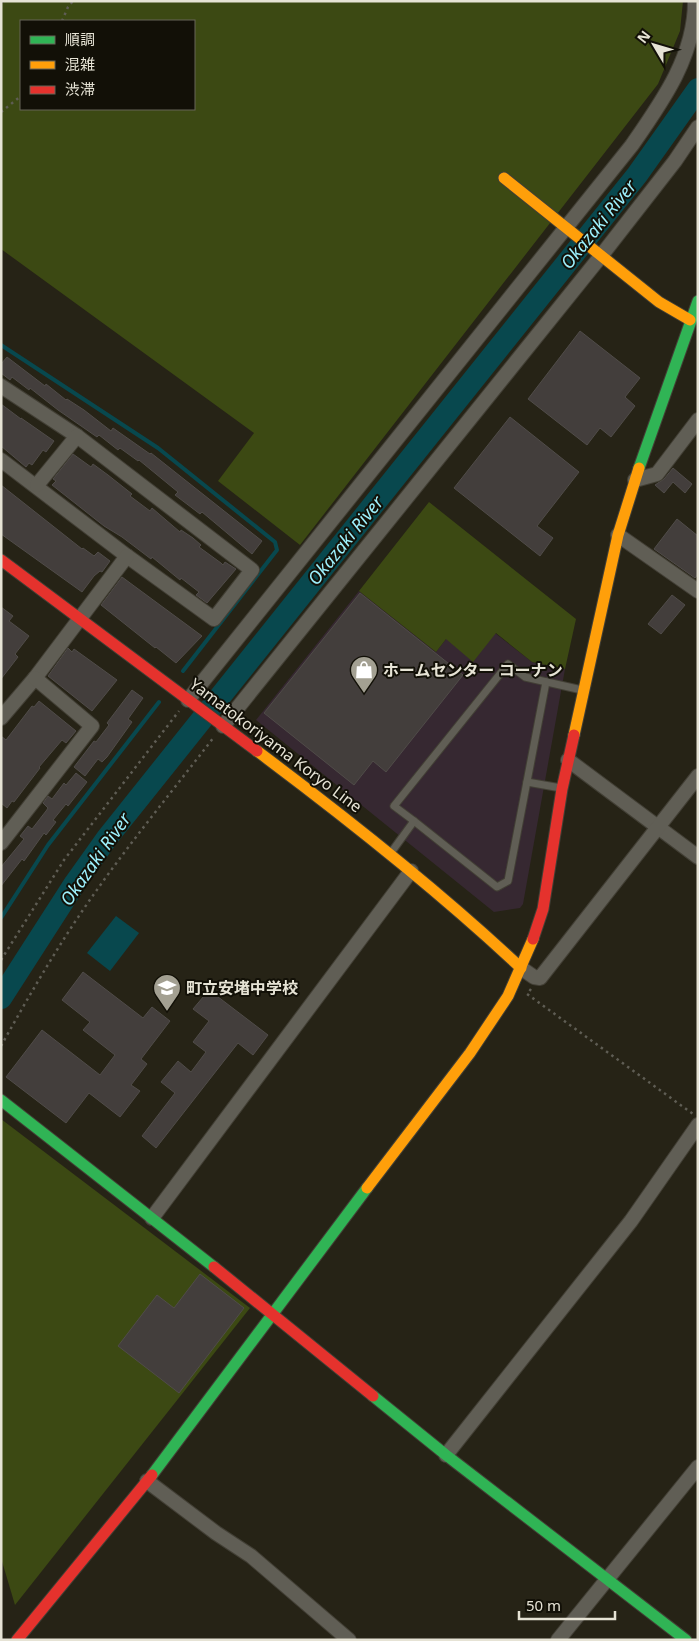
<svg xmlns="http://www.w3.org/2000/svg" width="699" height="1641" font-family="'Noto Sans','Noto Sans JP',sans-serif">
  <style>
    .commercial { fill: #362831 }
    .green { fill: #3c4913; fill-rule: evenodd }
    .water { fill: #08484e }
    .lines { fill: none; stroke-linecap: round; stroke-linejoin: round }
    .stream { stroke: #08484e; stroke-width: 4 }
    .river { stroke: #08484e; stroke-width: 22 }
    .building { fill: #433e3c; stroke: #504c49 }
    .lane-casing { stroke: #423f35; stroke-width: 9 }
    .street-casing { stroke: #423f35; stroke-width: 16 }
    .fast-casing { stroke: #423f35; stroke-width: 13 }
    .slow-casing { stroke: #423f35; stroke-width: 13 }
    .jam-casing { stroke: #423f35; stroke-width: 13 }
    .path { stroke: #5f5d54; stroke-width: 2.5; stroke-dasharray: 2.5 4; stroke-linecap: butt }
    .lane { stroke: #605e55; stroke-width: 7 }
    .street { stroke: #605e55; stroke-width: 14 }
    .fast { stroke: #30b455; stroke-width: 11 }
    .slow { stroke: #ff9f0a; stroke-width: 11 }
    .jam { stroke: #e5322d; stroke-width: 11 }
    .labels { text-anchor: middle; dominant-baseline: central; stroke-width: 4; stroke-linejoin: round; paint-order: stroke }
    .poi-label { font-size: 16px; font-weight: bold; fill: #e6e3d5; stroke: #121007; text-anchor: start }
    .street-label { font-size: 16px; fill: #e6e3d5; stroke: #121007 }
    .water-label { font-size: 18px; font-style: italic; fill: #9df0fc; stroke: #121007 }
  </style>
  <rect width="100%" height="100%" fill="#262316"/>
  <polygon class="commercial" points="359,591 436,652 446,639 495,633 532,662 565,669 523,904 520,908 494,912 256,720"/>
  <g class="green">
    <path d="M5,1h678l-3,30 -22,53 -358,461 -82,-64 36,-48 -253,-184v-244zM21,21h173v88h-173z"/>
    <polygon points="429,502 576,619 565,669 532,662 496,633 473,662 446,639 436,652 359,591"/>
    <polygon points="1,1119 250,1308 15,1605 1,1558"/>
  </g>
  <polygon class="water" points="116,916 139,933 110,971 87,953"/>
  <g class="lines">
    <g class="stream">
      <polyline points="1,345 158,448 275,542 277,550 183,671"/>
      <polyline points="1,918 48,845 159,702"/>
    </g>
    <polyline class="river" points="1,998 75,883 107,838 637,175 698,89"/>
  </g>
  <g class="building">
    <polygon points="580,331 640,378 625,397 635,406 611,437 600,428 587,445 528,399"/>
    <polygon points="7,357 45,386 46,384 66,400 67,399 84,410 111,431 113,428 150,454 151,453 262,541 252,554 202,512 200,514 175,495 178,492 139,460 138,461 120,448 118,450 99,435 97,437 58,410 30,388 29,390 12,377 10,380 1,373 1,364"/>
    <polygon points="1,404 21,419 21,418 54,441 46,452 43,450 32,465 29,463 26,467 1,446"/>
    <polygon points="510,417 579,472 537,526 553,538 540,556 454,488"/>
    <polygon points="73,454 91,467 93,464 108,475 132,494 130,496 150,511 152,508 180,532 181,530 193,538 201,545 199,547 221,563 223,565 225,562 236,569 207,603 196,595 199,592 181,578 180,580 152,557 151,559 122,537 104,526 52,485 56,481 53,479"/>
    <polygon points="673,468 692,484 685,493 673,482 664,493 655,485 664,479"/>
    <polygon points="1,485 82,549 83,548 94,556 98,552 110,561 102,572 100,571 94,576 82,592 1,534"/>
    <polygon points="677,519 698,536 698,574 695,578 654,549"/>
    <polygon points="122,577 202,636 176,663 156,647 155,648 101,605"/>
    <polygon points="360,593 463,675 386,772 373,761 354,785 264,713"/>
    <polygon points="672,595 685,605 661,634 648,624"/>
    <polygon points="1,607 13,616 9,621 29,636 15,654 18,657 1,679"/>
    <polygon points="68,648 72,652 74,649 117,680 92,711 48,676"/>
    <polygon points="132,690 143,698 128,719 132,722 107,757 102,762 98,759 85,776 74,767 94,741 96,742 109,725 107,723"/>
    <polygon points="39,701 76,731 66,743 62,740 39,767 40,768 14,802 12,801 7,808 1,803 1,736 6,740 32,706 34,707"/>
    <polygon points="76,773 87,782 68,806 66,804 53,820 56,822 46,835 44,833 24,861 22,859 1,886 1,867 24,839 20,836 28,826 32,829 46,811 48,808 43,803 48,796 52,799 64,783 66,785"/>
    <polygon points="83,972 143,1018 152,1007 170,1021 141,1059 147,1064 131,1085 140,1091 120,1117 89,1093 66,1123 6,1077 42,1030 100,1075 115,1055 83,1030 90,1022 62,1000"/>
    <polygon points="209,990 268,1035 253,1055 238,1043 156,1148 142,1136 175,1093 161,1082 178,1061 191,1072 206,1052 193,1042 209,1021 193,1009"/>
    <polygon points="200,1274 244,1308 179,1393 118,1346 157,1295 174,1308"/>
  </g>
  <g class="lines">
    <defs>
      <g id="lane">
        <polyline points="527,782 561,788"/>
        <polyline points="414,821 497,887 508,881 546,682"/>
        <polyline points="390,854 414,821 394,806 508,664 525,677 582,690"/>
      </g>
      <g id="street">
        <polyline points="1,386 77,436 252,570 214,619 127,556 1,460"/>
        <polyline points="635,480 657,474 698,420"/>
        <polyline points="37,485 77,436"/>
        <polyline points="618,535 698,591"/>
        <path d="M188,700l444,-555c30,-43 63,-89 63,-144"/>
        <polyline points="1,718 35,678 127,556"/>
        <polyline points="223,726 601,256 675,161 698,127"/>
        <polyline points="568,760 698,857"/>
        <polyline points="1,843 92,726 35,678"/>
        <polyline points="521,968 534,977 540,978 698,776"/>
        <polyline points="152,1218 411,871"/>
        <polyline points="446,1455 631,1221 698,1125"/>
        <polyline points="147,1481 216,1533 251,1556 349,1640"/>
        <polyline points="558,1640 698,1467"/>
      </g>
      <g id="fast">
        <polyline points="639,468 698,301"/>
        <polyline points="1,1100 214,1267"/>
        <polyline points="373,1396 446,1455 686,1640"/>
        <polyline points="152,1475 367,1188"/>
      </g>
      <g id="slow">
        <polyline points="504,178 659,302 690,320"/>
        <polyline points="574,735 618,535 639,468"/>
        <path d="M257,751c91,68 181,139 264,217"/>
        <polyline points="367,1188 470,1053 508,996 533,939"/>
      </g>
      <g id="jam">
        <polyline points="1,560 257,751"/>
        <polyline points="533,939 543,909 562,789 574,735"/>
        <polyline points="214,1267 373,1396"/>
        <polyline points="17,1640 152,1475"/>
      </g>
    </defs>
    <use href="#lane" class="lane-casing"/>
    <use href="#street" class="street-casing"/>
    <use href="#fast" class="fast-casing"/>
    <use href="#slow" class="slow-casing"/>
    <use href="#jam" class="jam-casing"/>
    <g class="path">
      <polyline points="62,21 68,7 73,1"/>
      <polyline points="1,112 21,96"/>
      <polyline points="1,960 64,860 179,711"/>
      <polyline points="531,989 527,994 693,1114"/>
      <path d="M1,1046c29,-52 59,-104 93,-152 38,-54 80,-105 120,-157"/>
    </g>
    <use href="#lane" class="lane"/>
    <use href="#street" class="street"/>
    <use href="#fast" class="fast"/>
    <use href="#slow" class="slow"/>
    <use href="#jam" class="jam"/>
  </g>
  <defs>
    <symbol id="shop-pin" viewBox="-11 -11 22 30"><path d="M0 17L-7.5 6A9.5 9.5 0 1 1 7.5 6Z" fill="#a3a092" stroke="#121007"/><path d="M-5-2.5h2.3a2.7 3.5 0 0 1 5.4 0H5L5.5 6h-11ZM-1.5-2.5h3a1.5 2.3 0 0 0-3 0Z" fill="#fff"/></symbol>
    <symbol id="school-pin" viewBox="-11 -11 22 30"><path d="M0 17L-7.5 6A9.5 9.5 0 1 1 7.5 6Z" fill="#a3a092" stroke="#121007"/><path d="M0-5L7-2L0 1L-7-2ZM-4 1L0 2.5L4 1V4Q0 6-4 4Z" fill="#fff"/></symbol>
  </defs>
  <g fill-rule="evenodd">
    <use href="#shop-pin" x="348" y="654" width="32" height="43"/>
    <use href="#school-pin" x="151" y="972" width="32" height="43"/>
  </g>
  <g class="labels">
    <g class="poi-label">
      <text x="383" y="670">ホームセンター コーナン</text>
      <text x="186" y="988">町立安堵中学校</text>
    </g>
    <g class="street-label">
      <text transform="translate(276 745) rotate(37)">Yamatokoriyama Koryo Line</text>
    </g>
    <g class="water-label">
      <text transform="translate(598 224) rotate(-51)">Okazaki River</text>
      <text transform="translate(345 540) rotate(-51)">Okazaki River</text>
      <text transform="translate(95 859) rotate(-55)">Okazaki River</text>
    </g>
  </g>
  <rect width="699" height="1641" fill="none" stroke="#e6e3d5" stroke-width="5"/>
  <rect x="20" y="20" width="175" height="90" fill="#121007" stroke="#676459"/>
  <rect x="30" y="36" width="25" height="8" fill="#30b455" stroke="#676459"/>
  <text x="65" y="45" font-size="15" fill="#e6e3d5">順調</text>
  <rect x="30" y="61" width="25" height="8" fill="#ff9f0a" stroke="#676459"/>
  <text x="65" y="70" font-size="15" fill="#e6e3d5">混雑</text>
  <rect x="30" y="86" width="25" height="8" fill="#e5322d" stroke="#676459"/>
  <text x="65" y="95" font-size="15" fill="#e6e3d5">渋滞</text>
  <g transform="translate(654 45) rotate(308)" stroke="#121007" stroke-width="4" paint-order="stroke">
  <path d="M0-4L9 19L0 12L-9 19Z" fill="#e6e3d5"/>
  <text y="-8" font-size="14" font-weight="bold" text-anchor="middle" fill="#e6e3d5">N</text>
  </g>
  <path d="M519 1611v8h96v-8" fill="none" stroke="#e6e3d5" stroke-width="2.5"/>
  <text x="526" y="1611" font-size="15" fill="#e6e3d5" stroke="#121007" stroke-width="4" paint-order="stroke">50 m</text>
</svg>
